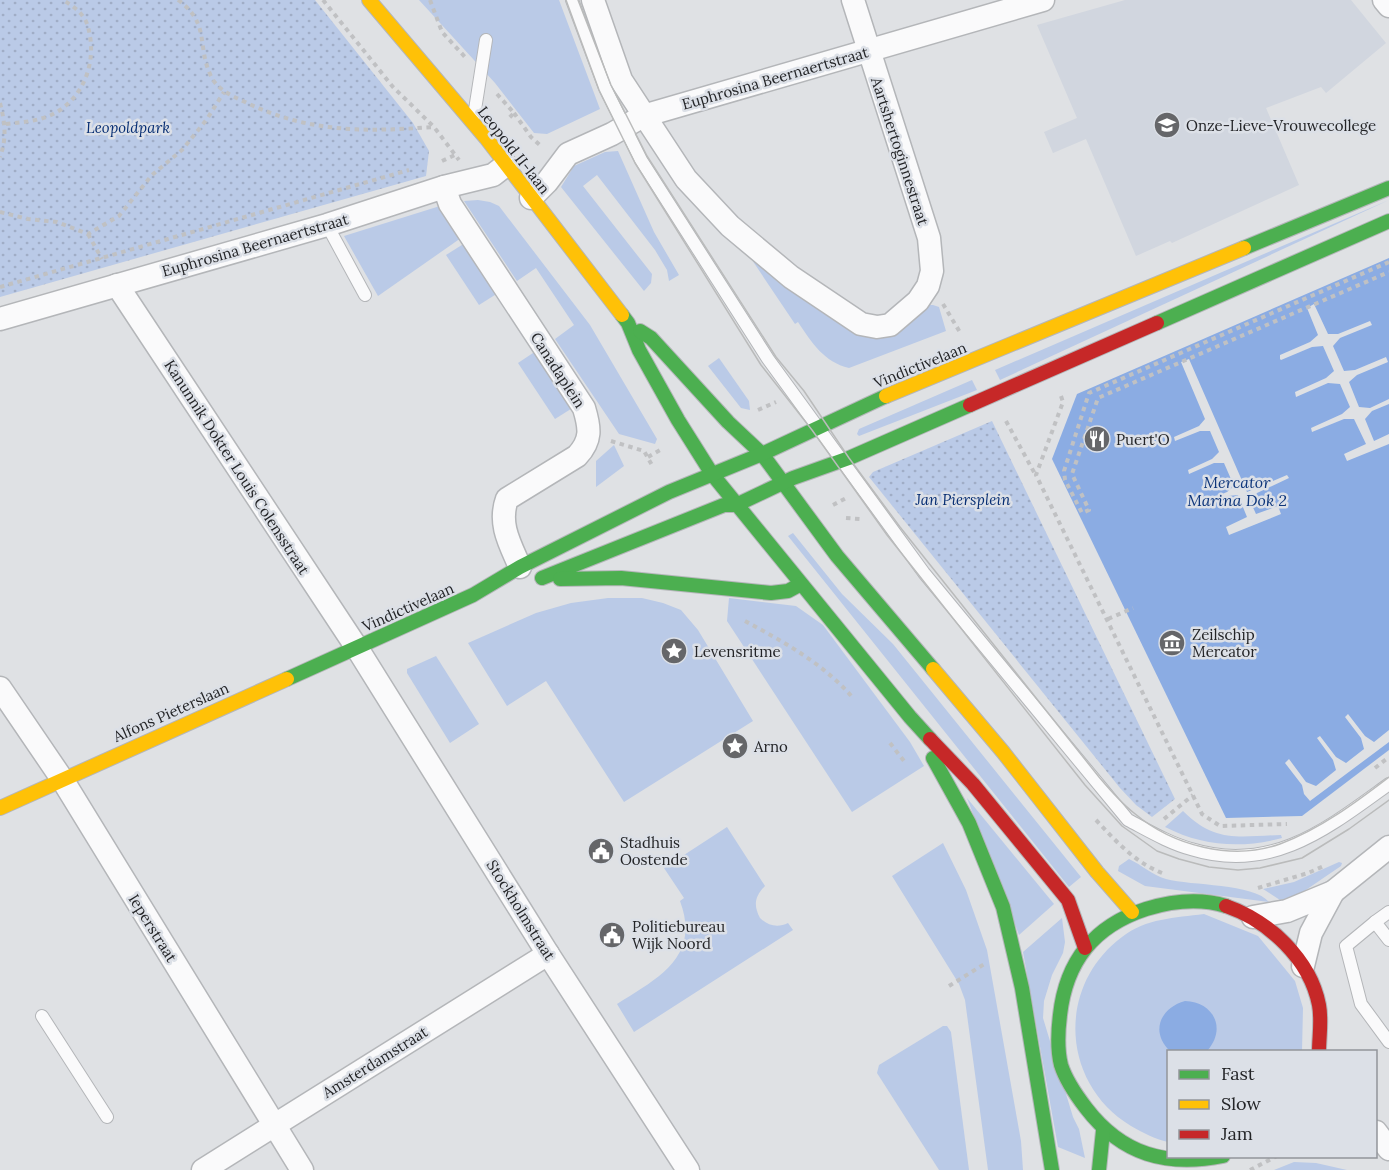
<svg xmlns="http://www.w3.org/2000/svg" width="1389" height="1170" font-family="Lora,serif">
  <style>
    .built { fill: #d1d6df }
    .grass { fill: #bacae7 }
    .park { fill: url(#park-dots) }
    .water { fill: #8bace3 }
    .pier { fill: #dfe1e4 }
    .lines { fill: none; stroke-linecap: round; stroke-linejoin: round }
    .lane-casing { stroke: #b4b6b9; stroke-width: 14 }
    .street-casing { stroke: #b4b6b9; stroke-width: 25 }
    .fast-casing { stroke: #b4b6b9; stroke-width: 16 }
    .slow-casing { stroke: #b4b6b9; stroke-width: 16 }
    .jam-casing { stroke: #b4b6b9; stroke-width: 16 }
    .path { stroke: #c0c1c3; stroke-width: 4; stroke-dasharray: 4.5 4.5; stroke-linecap: butt }
    .lane { stroke: #fafafb; stroke-width: 12 }
    .street { stroke: #fafafb; stroke-width: 22 }
    .fast { stroke: #4caf50; stroke-width: 14 }
    .slow { stroke: #ffc107; stroke-width: 14 }
    .jam { stroke: #c62828; stroke-width: 14 }
    .tram { stroke: #babbbb; stroke-width: 1.5 }
    .labels { text-anchor: middle; dominant-baseline: central; stroke-width: 5; stroke-linejoin: round; paint-order: stroke }
    .street-label { font-size: 15px; fill: #232427; stroke: #dce0e7 }
    .poi-label { font-size: 15px; fill: #232427; stroke: #dce0e7; text-anchor: start }
    .park-label { font-size: 15px; font-style: italic; fill: #072e73; stroke: #dce0e7 }
    .water-label { font-size: 16px; font-style: italic; fill: #0e367b; stroke: #dce0e7 }
  </style>
  <defs>
    <pattern id="park-dots" width="8" height="8" patternUnits="userSpaceOnUse" patternTransform="scale(1.5)"><rect width="8" height="8" fill="#bacae7"/><path d="M2 2h.1M6 6h.1" fill="none" stroke="#a0adc6" stroke-width="1.8" stroke-linecap="round"/></pattern>
  </defs>
  <rect width="100%" height="100%" fill="#dfe1e4"/>
  <polygon class="built" points="1125,0 1351,0 1386,43 1326,93 1321,87 1266,108 1299,185 1172,243 1170,241 1136,256 1086,139 1053,153 1044,132 1077,118 1037,25"/>
  <g class="grass">
    <polygon points="419,0 559,0 600,109 547,134 534,133 495,83"/>
    <polygon points="618,151 654,232 679,275 669,281 667,270 655,250 597,175 583,186 652,274 651,283 644,291 561,187 574,166 605,152"/>
    <polygon points="478,200 490,202 499,206 590,325 657,439 655,444 619,434 555,339 574,325 536,268 517,281 464,201"/>
    <polygon points="1389,200 1000,380 995,370"/>
    <polygon points="440,206 461,238 378,296 344,236"/>
    <polygon points="465,243 498,293 479,305 446,255"/>
    <path d="M752,260l89,63 18,10 68,-28h6l6,2 7,24 -97,37c-25,-6 -37,-25 -51,-46l-3,2z"/>
    <polygon points="536,351 574,407 555,419 518,363"/>
    <polygon points="719,358 749,401 750,410 741,408 708,366"/>
    <polygon points="972,380 977,390 859,436 857,434 859,429"/>
    <polygon points="614,445 624,466 596,487 596,461"/>
    <polygon points="793,533 842,594 893,644 1081,877 1069,887 788,536"/>
    <polygon points="608,598 642,598 663,603 681,610 698,630 753,721 624,802 546,681 507,706 468,643 536,613 571,603"/>
    <polygon points="729,598 796,606 823,625 910,742 924,766 852,812 727,621"/>
    <polygon points="436,656 479,724 450,743 407,673 407,669"/>
    <polygon points="967,798 1054,904 1019,935"/>
    <path d="M1183,811c33,33 57,25 98,24l1,3c-41,11 -80,8 -117,-11z"/>
    <path d="M727,827l38,59c-10,10 -12,19 -5,32 8,8 18,10 28,5l5,7 -159,102 -17,-28c41,-26 84,-47 63,-103l4,-3 -20,-30z"/>
    <polygon points="943,843 966,890 987,950 1021,1141 1023,1170 988,1170 965,1000 959,984 892,876"/>
    <path d="M1129,859c13,6 23,16 37,20 26,7 87,4 103,23l-124,-16 -27,-15 1,-5z"/>
    <polygon points="1339,862 1342,863 1341,866 1297,896 1280,900 1263,889 1294,882"/>
    <path d="M1204,914l54,22 37,45 8,27 -1,43 -134,1v90c-13,-3 -25,-9 -37,-16 -70,-42 -75,-140 -9,-189 24,-19 53,-19 82,-23z"/>
    <polygon points="1062,918 1065,942 1063,953 1052,975 1044,1001 1043,1018 1073,1117 1079,1129 1085,1158 1058,1147 1023,952"/>
    <polygon points="943,1026 947,1026 951,1032 969,1170 939,1170 877,1073 879,1065"/>
    <polygon points="1294,1162 1316,1163 1347,1170 1274,1170"/>
  </g>
  <g class="park">
    <polygon points="0,0 315,0 413,123 429,151 426,176 0,297"/>
    <polygon points="992,421 1175,799 1152,817 1136,805 1120,788 869,477 873,472"/>
  </g>
  <g class="water">
    <polygon points="1389,258 1389,750 1302,816 1226,818 1052,459 1077,394"/>
    <path d="M1185,1001c29,1 42,28 22,50h-37c-20,-19 -10,-43 15,-50z"/>
  </g>
  <g class="pier">
    <polygon points="1314,304 1328,334 1338,334 1370,321 1372,325 1340,338 1333,346 1344,371 1355,370 1386,357 1388,362 1357,375 1349,382 1359,407 1370,408 1389,399 1389,404 1372,411 1365,419 1374,441 1389,434 1389,444 1347,461 1344,454 1366,444 1354,419 1344,419 1312,432 1311,428 1342,414 1350,407 1340,384 1328,383 1296,397 1295,392 1326,378 1334,371 1323,346 1312,347 1281,360 1280,359 1280,355 1310,342 1318,335 1307,308"/>
    <polygon points="1189,359 1247,492 1287,475 1289,478 1257,493 1251,503 1256,514 1278,506 1281,514 1229,535 1226,527 1247,517 1238,495 1228,496 1200,508 1198,504 1227,492 1234,486 1224,463 1214,463 1189,474 1188,470 1212,459 1219,452 1210,431 1200,431 1175,441 1174,437 1199,426 1205,419 1181,362"/>
    <polygon points="1348,714 1365,736 1374,742 1389,730 1389,742 1310,801 1304,794 1302,785 1285,763 1289,759 1306,782 1316,786 1336,770 1333,760 1317,738 1320,736 1336,757 1346,763 1364,749 1361,738 1345,717"/>
  </g>
  <g class="lines">
    <defs>
      <g id="lane">
        <path d="M572,0l33,88 36,72 127,199 156,214 204,247c21,11 41,23 63,29 81,25 137,-21 198,-65"/>
        <polyline points="474,116 486,40"/>
        <polyline points="327,225 365,295"/>
        <polyline points="1375,922 1389,912"/>
        <polyline points="1389,940 1375,922 1346,946 1361,1004 1389,1042"/>
        <polyline points="42,1016 107,1117"/>
      </g>
      <g id="street">
        <polyline points="593,0 621,80 686,179 730,226 791,277 861,324 877,327 890,325 918,301 928,286 932,271 929,238 853,0"/>
        <polyline points="1384,0 1389,6"/>
        <path d="M444,187l6,17 134,204c6,20 8,32 -7,48l-70,43c-9,25 3,45 13,68"/>
        <polyline points="531,198 547,182 568,154 612,134 643,116 1043,0"/>
        <polyline points="117,285 357,648 548,954 688,1170"/>
        <polyline points="0,319 327,225 444,187 493,175 506,165"/>
        <polyline points="0,688 62,779 302,1170"/>
        <polyline points="1253,917 1287,911 1333,892 1389,847"/>
        <polyline points="1303,966 1311,933 1333,892"/>
        <polyline points="1376,1132 1389,1149"/>
        <polyline points="203,1170 548,954"/>
      </g>
      <g id="fast">
        <polyline points="1244,248 1389,188"/>
        <polyline points="622,315 628,323 639,350 678,420 712,474 910,717 930,739"/>
        <polyline points="1157,323 1389,221"/>
        <polyline points="640,331 651,338 728,422 762,454 837,556 933,669"/>
        <polyline points="542,578 724,505 736,505 793,478 849,458 970,405"/>
        <polyline points="560,579 621,578 771,593 788,591 801,584"/>
        <polyline points="287,679 473,595 520,567 669,492 762,454 886,396"/>
        <polyline points="933,758 969,823 1003,907 1022,988 1052,1170"/>
        <path d="M1223,1156c-56,11 -101,-1 -137,-48 -10,-13 -20,-27 -25,-43 -4,-16 -3,-34 -1,-50 6,-54 34,-89 86,-106 26,-8 54,-11 80,-3"/>
        <polyline points="1099,1170 1103,1131"/>
      </g>
      <g id="slow">
        <polyline points="369,0 486,138 622,315"/>
        <polyline points="886,396 1244,248"/>
        <polyline points="933,669 1003,752 1097,872 1132,912"/>
        <polyline points="0,808 287,679"/>
      </g>
      <g id="jam">
        <polyline points="970,405 1157,323"/>
        <polyline points="930,739 973,784 1068,900 1085,948"/>
        <path d="M1226,906c43,15 84,53 93,99 3,15 0,32 0,47"/>
      </g>
    </defs>
    <use href="#lane" class="lane-casing"/>
    <use href="#street" class="street-casing"/>
    <use href="#fast" class="fast-casing"/>
    <use href="#slow" class="slow-casing"/>
    <use href="#jam" class="jam-casing"/>
    <g class="path">
      <path d="M178,0c32,23 19,45 32,74 6,15 20,21 35,28 64,31 119,30 189,25"/>
      <polyline points="323,0 393,87 434,127 459,160"/>
      <polyline points="430,0 442,32 465,57"/>
      <polyline points="497,94 514,113 507,120"/>
      <path d="M0,103c5,20 7,35 0,54"/>
      <polyline points="514,113 531,137 541,146"/>
      <path d="M6,124c18,-2 38,-3 54,-14 25,-17 36,-49 29,-79 -1,-4 -2,-9 -5,-13 -5,-8 -13,-13 -21,-18"/>
      <polyline points="442,161 457,154"/>
      <polyline points="0,212 28,219 57,222 88,234 119,216 152,175 182,150 207,119 224,92"/>
      <polyline points="88,234 102,259"/>
      <polyline points="1389,262 1089,393 1064,471 1065,480 1082,513 1089,510 1072,474 1098,398 1389,272"/>
      <polyline points="0,287 409,170"/>
      <polyline points="943,304 961,334"/>
      <polyline points="1061,396 1063,402 1036,475 1202,814 1220,826 1287,824"/>
      <polyline points="758,410 776,402"/>
      <polyline points="1006,421 1035,474"/>
      <polyline points="611,441 644,451 653,467"/>
      <polyline points="648,457 662,449"/>
      <polyline points="833,505 848,497"/>
      <polyline points="846,518 860,519 862,521"/>
      <polyline points="1108,619 1133,608"/>
      <path d="M745,621c39,21 79,43 108,77"/>
      <polyline points="890,743 904,761"/>
      <polyline points="1375,768 1389,757"/>
      <polyline points="1164,819 1193,795"/>
      <path d="M1096,820c20,21 38,42 66,53"/>
      <polyline points="1258,888 1308,873 1324,866"/>
      <polyline points="949,986 986,963"/>
      <polyline points="1250,1170 1277,1156"/>
    </g>
    <use href="#lane" class="lane"/>
    <use href="#street" class="street"/>
    <use href="#fast" class="fast"/>
    <use href="#slow" class="slow"/>
    <use href="#jam" class="jam"/>
    <g class="tram">
      <polyline points="566,0 599,90 635,163 761,365 812,430 887,535 1085,785 1122,826 1157,851 1179,859 1209,867 1238,870 1260,868 1302,858 1349,829 1389,800"/>
      <path d="M578,0l33,85 36,71 129,201 28,34 45,67 51,69 199,250c11,13 22,26 35,36 39,33 98,48 146,31 40,-15 75,-41 109,-67"/>
    </g>
  </g>
  <defs>
    <symbol id="school-disc" viewBox="-11 -11 22 22"><circle r="9.5" fill="#656669" stroke="#dce0e7"/><path d="M0-5L7-2L0 1L-7-2ZM-4 1L0 2.5L4 1V4Q0 6-4 4Z" fill="#fff"/></symbol>
    <symbol id="restaurant-disc" viewBox="-11 -11 22 22"><circle r="9.5" fill="#656669" stroke="#dce0e7"/><path d="M-5-6h1v4h1v-4h1v4h1v-4h1v5L-1.5 .5V6h-2V.5L-5-1ZM5-6V6H3V1.5H1.5Q1.5-4 5-6Z" fill="#fff"/></symbol>
    <symbol id="museum-disc" viewBox="-11 -11 22 22"><circle r="9.5" fill="#656669" stroke="#dce0e7"/><path d="M0-6L6-3V-2H-6V-3ZM-5-1h2V3h-2ZM-1-1h2V3h-2ZM3-1h2V3H3ZM-6 4H6V6H-6Z" fill="#fff"/></symbol>
    <symbol id="sight-disc" viewBox="-11 -11 22 22"><circle r="9.5" fill="#656669" stroke="#dce0e7"/><path d="M0-6L1.8-2.2L6-1.7L2.9 1.2L3.7 5.4L0 3.3L-3.7 5.4L-2.9 1.2L-6-1.7L-1.8-2.2Z" fill="#fff"/></symbol>
    <symbol id="civic-disc" viewBox="-11 -11 22 22"><circle r="9.5" fill="#656669" stroke="#dce0e7"/><path d="M-.6-6.5H3V-4.5H.6V-3L4-1V1h2V6H-6V1h2V-1L-.6-3ZM-1.2 2.5V6h2.4V2.5Z" fill="#fff"/></symbol>
  </defs>
  <g fill-rule="evenodd">
    <use href="#school-disc" x="1152" y="110" width="30" height="30"/>
    <use href="#restaurant-disc" x="1082" y="424" width="30" height="30"/>
    <use href="#museum-disc" x="1157" y="628" width="30" height="30"/>
    <use href="#sight-disc" x="659" y="636" width="30" height="30"/>
    <use href="#sight-disc" x="720" y="731" width="30" height="30"/>
    <use href="#civic-disc" x="586" y="836" width="30" height="30"/>
    <use href="#civic-disc" x="597" y="920" width="30" height="30"/>
  </g>
  <g class="labels">
    <g class="street-label">
      <text transform="translate(775 78) rotate(-16)">Euphrosina Beernaertstraat</text>
      <text transform="translate(514 150) rotate(52)">Leopold II-laan</text>
      <text transform="translate(900 151) rotate(72)">Aartshertoginnestraat</text>
      <text transform="translate(255 245) rotate(-16)">Euphrosina Beernaertstraat</text>
      <text transform="translate(920 365) rotate(-22)">Vindictivelaan</text>
      <text transform="translate(558 370) rotate(57)">Canadaplein</text>
      <text transform="translate(237 467) rotate(57)">Kanunnik Dokter Louis Colensstraat</text>
      <text transform="translate(408 607) rotate(-24)">Vindictivelaan</text>
      <text transform="translate(171 712) rotate(-24)">Alfons Pieterslaan</text>
      <text transform="translate(521 910) rotate(58)">Stockholmstraat</text>
      <text transform="translate(153 928) rotate(58)">Ieperstraat</text>
      <text transform="translate(375 1062) rotate(-32)">Amsterdamstraat</text>
    </g>
    <g class="poi-label">
      <text x="1186" y="125">Onze-Lieve-Vrouwecollege</text>
      <text x="1116" y="439">Puert'O</text>
      <text x="1192" y="634">Zeilschip<tspan x="1192" dy="17">Mercator</tspan></text>
      <text x="694" y="651">Levensritme</text>
      <text x="754" y="746">Arno</text>
      <text x="620" y="842">Stadhuis<tspan x="620" dy="17">Oostende</tspan></text>
      <text x="632" y="926">Politiebureau<tspan x="632" dy="17">Wijk Noord</tspan></text>
    </g>
    <g class="park-label">
      <text x="128" y="127">Leopoldpark</text>
      <text x="963" y="499">Jan Piersplein</text>
    </g>
    <g class="water-label">
      <text x="1237" y="482">Mercator<tspan x="1237" dy="18">Marina Dok 2</tspan></text>
    </g>
  </g>
  <rect x="1167" y="1050" width="210" height="108" fill="#dce0e7" stroke="#92959a" stroke-width="1.5"/>
  <rect x="1179" y="1070" width="30" height="9" fill="#4caf50" stroke="#92959a" stroke-width="1.5"/>
  <text x="1221" y="1080" font-size="18" fill="#232427">Fast</text>
  <rect x="1179" y="1100" width="30" height="9" fill="#ffc107" stroke="#92959a" stroke-width="1.5"/>
  <text x="1221" y="1110" font-size="18" fill="#232427">Slow</text>
  <rect x="1179" y="1130" width="30" height="9" fill="#c62828" stroke="#92959a" stroke-width="1.5"/>
  <text x="1221" y="1140" font-size="18" fill="#232427">Jam</text>
</svg>
